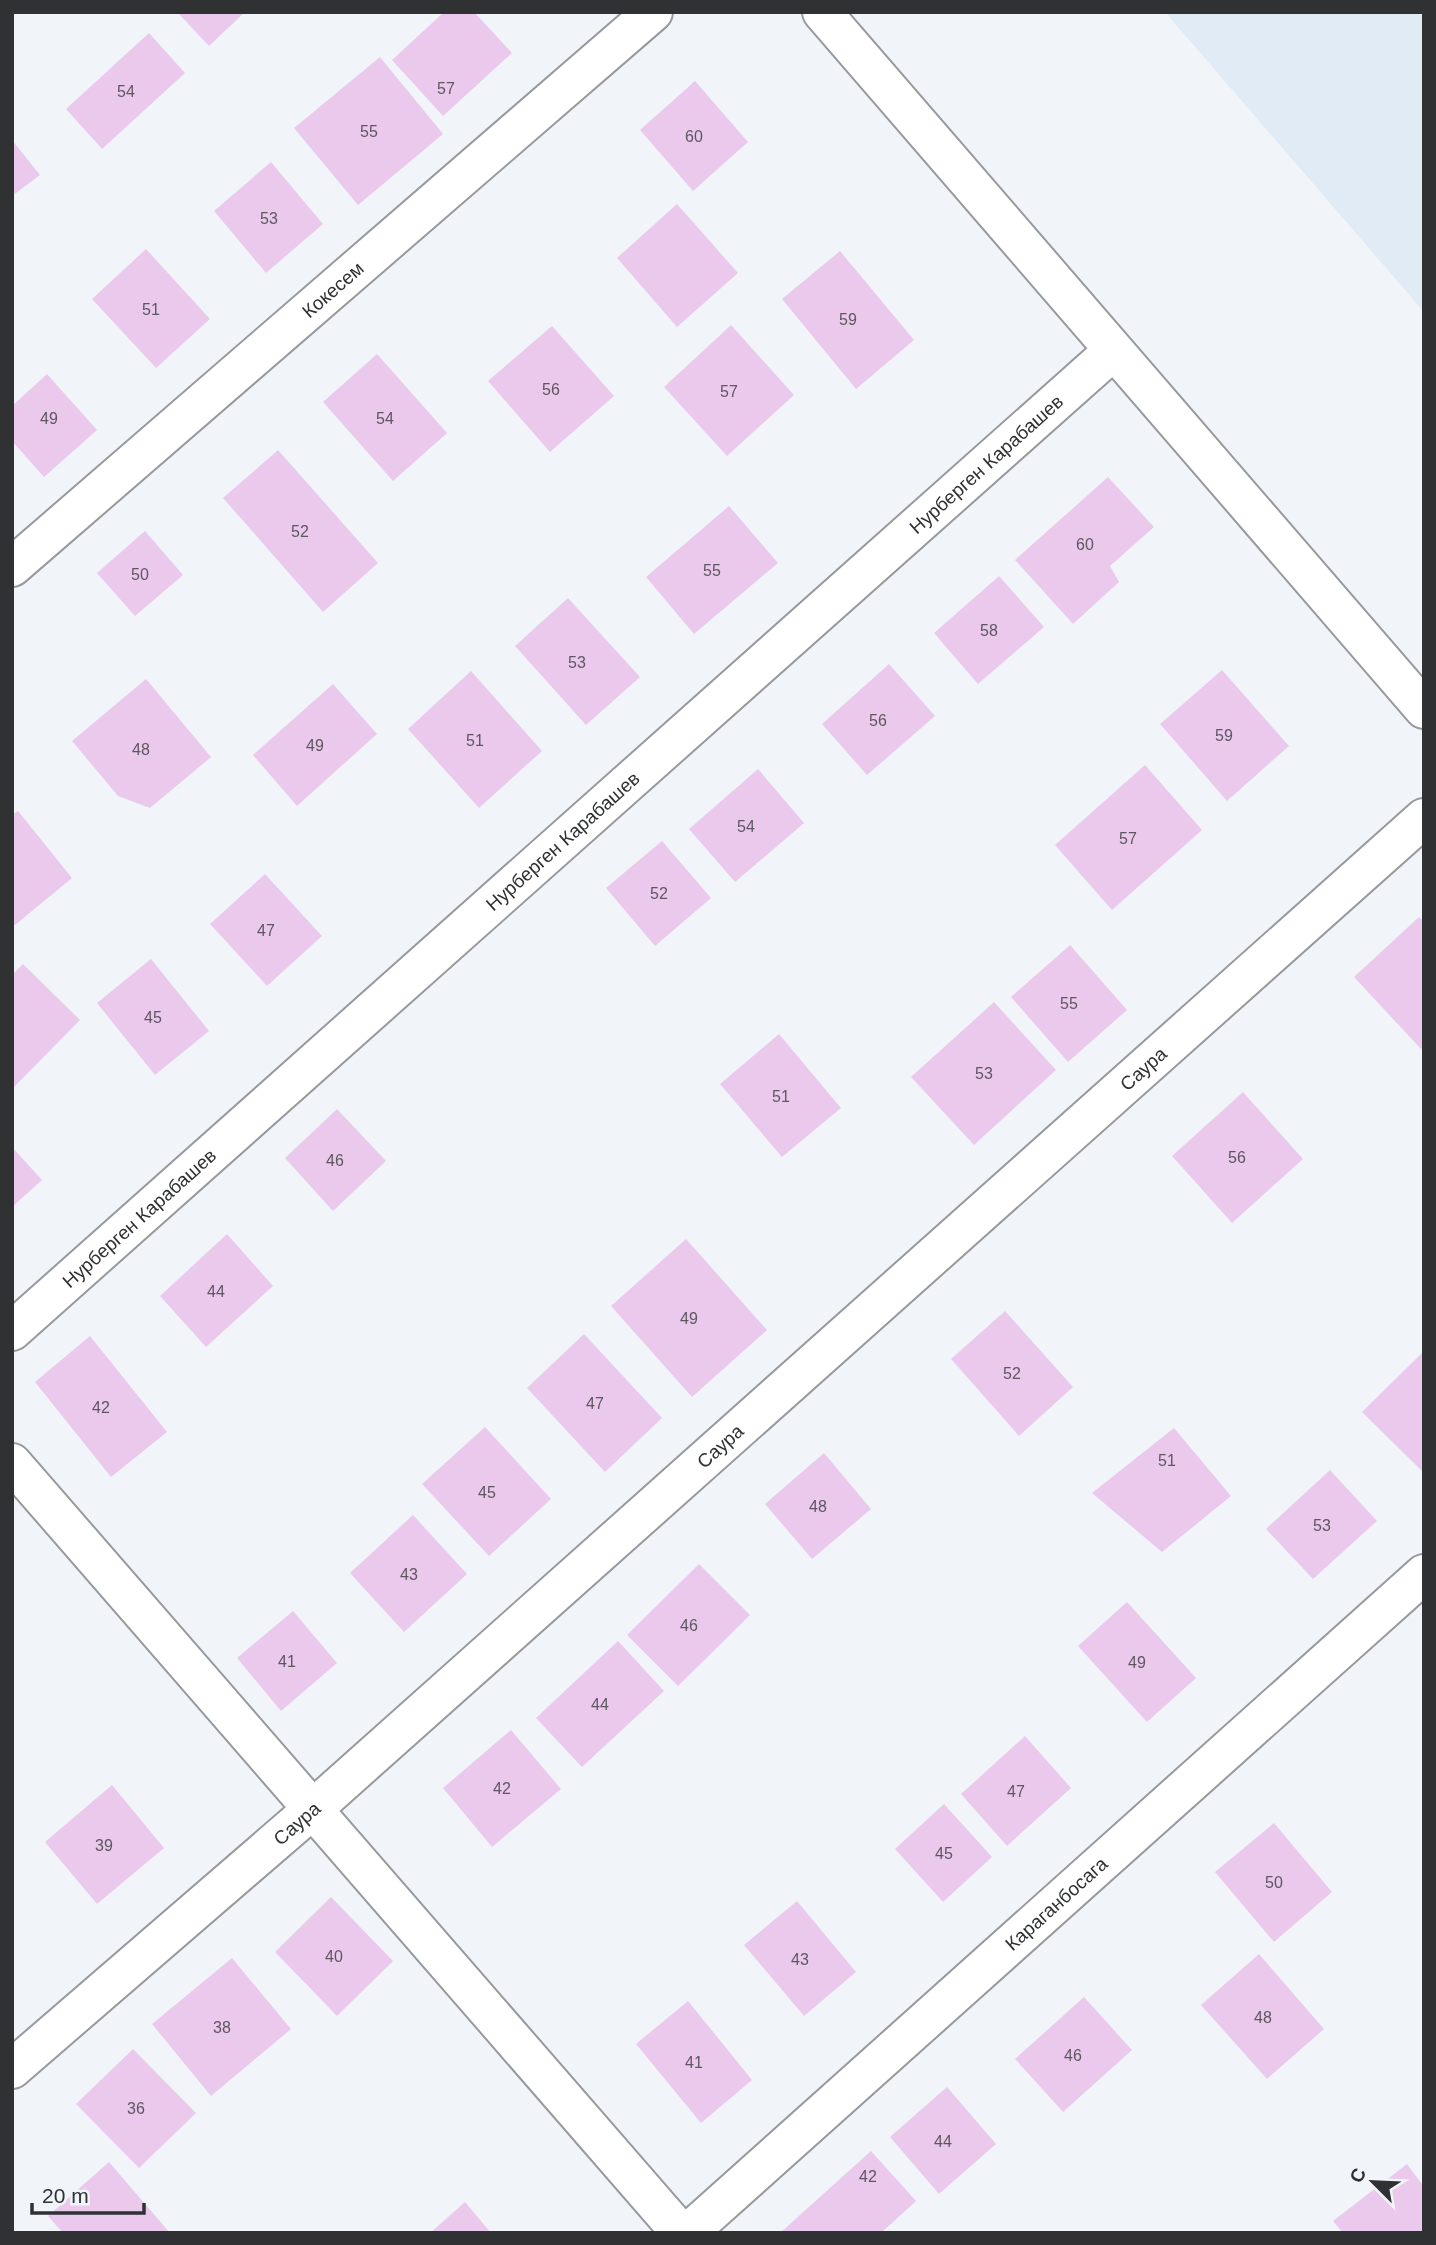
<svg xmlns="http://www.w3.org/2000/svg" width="1436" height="2245" font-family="Helvetica,sans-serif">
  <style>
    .built { fill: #e1ebf5 }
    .building { fill: #ebc9ed }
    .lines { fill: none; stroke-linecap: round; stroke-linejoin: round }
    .street-casing { stroke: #969a9e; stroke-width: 42 }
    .street { stroke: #fff; stroke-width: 38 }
    .labels { text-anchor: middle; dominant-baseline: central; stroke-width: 7; stroke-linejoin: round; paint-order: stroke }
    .number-label { font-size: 16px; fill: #5e5762 }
    .street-label { font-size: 19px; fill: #2f3133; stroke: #f1f5fa }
  </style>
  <rect width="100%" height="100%" fill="#f1f5fa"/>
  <polygon class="built" points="1165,12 1424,12 1424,312"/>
  <g class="building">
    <polygon points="177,12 245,12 209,46"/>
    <polygon points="444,12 474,12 512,53 443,116 392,60"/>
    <polygon points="149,33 185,73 102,149 66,109"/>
    <polygon points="380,57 443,134 358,205 294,128"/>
    <polygon points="695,81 748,142 693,191 640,130"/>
    <polygon points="12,140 40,175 12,196"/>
    <polygon points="271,162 323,224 266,273 214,211"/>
    <polygon points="677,204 738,273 677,327 617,258"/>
    <polygon points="146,249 210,319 156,368 92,299"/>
    <polygon points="840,251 914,340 856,389 782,299"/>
    <polygon points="731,325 794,395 727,456 664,387"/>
    <polygon points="552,326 614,396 550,452 488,381"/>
    <polygon points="377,354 447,433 393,481 323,402"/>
    <polygon points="47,374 97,430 44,477 12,441 12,406"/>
    <polygon points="278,450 378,563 323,612 223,498"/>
    <polygon points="1108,477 1154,527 1110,566 1119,582 1073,624 1015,560"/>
    <polygon points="729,506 778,563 694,634 646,577"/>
    <polygon points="145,531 183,575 135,616 97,573"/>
    <polygon points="999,576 1044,627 978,684 934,633"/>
    <polygon points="568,598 640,677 586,725 515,646"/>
    <polygon points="889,664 935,716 867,775 822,724"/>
    <polygon points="1222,670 1289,746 1227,801 1160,724"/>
    <polygon points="471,671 542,751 479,808 408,729"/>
    <polygon points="146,679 211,757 150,808 118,796 72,741"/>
    <polygon points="333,684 377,734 297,806 253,755"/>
    <polygon points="1145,765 1202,830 1112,910 1055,845"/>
    <polygon points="758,769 804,823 735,882 689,829"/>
    <polygon points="18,811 72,878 15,925 12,922 12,815"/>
    <polygon points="662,841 711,898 655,946 606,888"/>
    <polygon points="265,874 322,936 267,986 210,924"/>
    <polygon points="1419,917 1424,922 1424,1046 1421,1049 1354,977"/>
    <polygon points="1070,945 1127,1010 1068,1062 1011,997"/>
    <polygon points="151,959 209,1031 155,1075 97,1003"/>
    <polygon points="23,964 80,1020 12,1089 12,975"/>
    <polygon points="994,1002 1056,1070 974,1145 911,1077"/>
    <polygon points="779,1034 841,1108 782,1157 720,1084"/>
    <polygon points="1243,1092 1303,1159 1232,1223 1172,1156"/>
    <polygon points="337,1109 386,1161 333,1211 285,1158"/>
    <polygon points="12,1147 42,1180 12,1207"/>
    <polygon points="227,1234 273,1286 206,1347 160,1296"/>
    <polygon points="686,1239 767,1330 692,1397 611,1306"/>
    <polygon points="1005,1311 1073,1387 1019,1436 951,1359"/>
    <polygon points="584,1334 662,1418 605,1472 527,1388"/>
    <polygon points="90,1336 167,1432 111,1477 35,1382"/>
    <polygon points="1424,1351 1424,1473 1362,1412"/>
    <polygon points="485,1427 551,1499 489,1556 422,1484"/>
    <polygon points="1174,1428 1231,1496 1162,1552 1092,1493"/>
    <polygon points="824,1453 871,1509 812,1559 765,1504"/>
    <polygon points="1330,1470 1377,1521 1313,1579 1266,1529"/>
    <polygon points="413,1515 467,1574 404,1632 350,1573"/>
    <polygon points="699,1564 750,1615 678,1686 627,1635"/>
    <polygon points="1127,1602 1196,1678 1147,1722 1078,1646"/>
    <polygon points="293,1611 337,1663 281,1711 237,1658"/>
    <polygon points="618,1641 664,1691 582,1767 536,1718"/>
    <polygon points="511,1730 561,1789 492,1847 443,1788"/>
    <polygon points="1025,1736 1071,1788 1007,1846 961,1794"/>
    <polygon points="112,1785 164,1848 97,1904 45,1842"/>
    <polygon points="944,1804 992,1857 943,1902 895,1849"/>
    <polygon points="1274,1823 1332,1892 1274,1942 1215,1872"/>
    <polygon points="331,1897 393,1961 337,2016 275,1952"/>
    <polygon points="797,1901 856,1972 804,2016 744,1945"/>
    <polygon points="1259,1954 1324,2029 1267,2079 1201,2005"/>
    <polygon points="232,1958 291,2029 211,2096 152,2024"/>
    <polygon points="1084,1997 1132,2050 1063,2112 1015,2059"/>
    <polygon points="688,2001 752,2080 701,2123 636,2044"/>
    <polygon points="133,2049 196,2113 139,2168 76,2104"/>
    <polygon points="947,2087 996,2144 939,2194 890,2137"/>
    <polygon points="871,2151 916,2201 881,2233 780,2233"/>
    <polygon points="109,2162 170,2233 63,2233 48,2216"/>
    <polygon points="1407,2164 1424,2187 1424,2233 1343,2233 1333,2221"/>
    <polygon points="465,2202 491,2233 430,2233"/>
  </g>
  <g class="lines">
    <defs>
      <g id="street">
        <polyline points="822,12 1424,709"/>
        <path id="s1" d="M12,567l641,-555"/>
        <path id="s2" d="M12,1331l1101,-980"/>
        <polyline points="12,1463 681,2233"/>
        <path id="s3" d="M12,2069l301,-260 1111,-991"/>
        <path id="s4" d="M688,2233l736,-659"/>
      </g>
    </defs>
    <use href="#street" class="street-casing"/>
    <use href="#street" class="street"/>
  </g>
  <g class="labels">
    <g class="number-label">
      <text x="446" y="88">57</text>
      <text x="126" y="91">54</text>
      <text x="369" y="131">55</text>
      <text x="694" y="136">60</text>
      <text x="269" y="218">53</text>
      <text x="151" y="309">51</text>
      <text x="848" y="319">59</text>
      <text x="551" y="389">56</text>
      <text x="729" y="391">57</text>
      <text x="49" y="418">49</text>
      <text x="385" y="418">54</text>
      <text x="300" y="531">52</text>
      <text x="1085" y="544">60</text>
      <text x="712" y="570">55</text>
      <text x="140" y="574">50</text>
      <text x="989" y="630">58</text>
      <text x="577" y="662">53</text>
      <text x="878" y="720">56</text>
      <text x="1224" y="735">59</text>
      <text x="475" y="740">51</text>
      <text x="315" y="745">49</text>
      <text x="141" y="749">48</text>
      <text x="746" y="826">54</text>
      <text x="1128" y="838">57</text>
      <text x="659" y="893">52</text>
      <text x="266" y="930">47</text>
      <text x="1069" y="1003">55</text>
      <text x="153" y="1017">45</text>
      <text x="984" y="1073">53</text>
      <text x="781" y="1096">51</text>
      <text x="1237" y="1157">56</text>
      <text x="335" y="1160">46</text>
      <text x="216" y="1291">44</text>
      <text x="689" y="1318">49</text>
      <text x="1012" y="1373">52</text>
      <text x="595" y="1403">47</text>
      <text x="101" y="1407">42</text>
      <text x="1167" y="1460">51</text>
      <text x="487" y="1492">45</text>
      <text x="818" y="1506">48</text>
      <text x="1322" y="1525">53</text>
      <text x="409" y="1574">43</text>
      <text x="689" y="1625">46</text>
      <text x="287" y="1661">41</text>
      <text x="1137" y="1662">49</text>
      <text x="600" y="1704">44</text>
      <text x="502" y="1788">42</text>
      <text x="1016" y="1791">47</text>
      <text x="104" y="1845">39</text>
      <text x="944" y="1853">45</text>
      <text x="1274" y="1882">50</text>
      <text x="334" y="1956">40</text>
      <text x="800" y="1959">43</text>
      <text x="1263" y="2017">48</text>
      <text x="222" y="2027">38</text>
      <text x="1073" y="2055">46</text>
      <text x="694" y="2062">41</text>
      <text x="136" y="2108">36</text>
      <text x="943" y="2141">44</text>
      <text x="868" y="2176">42</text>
    </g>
    <g class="street-label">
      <text stroke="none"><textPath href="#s1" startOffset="424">Кокесем</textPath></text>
      <text stroke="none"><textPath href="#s2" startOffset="1304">Нурберген Карабашев</textPath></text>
      <text stroke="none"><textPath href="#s2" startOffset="737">Нурберген Карабашев</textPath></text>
      <text stroke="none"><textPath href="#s3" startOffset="1510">Саура</textPath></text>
      <text stroke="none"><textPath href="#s2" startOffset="170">Нурберген Карабашев</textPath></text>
      <text stroke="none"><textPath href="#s3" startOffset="943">Саура</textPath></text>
      <text stroke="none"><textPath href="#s3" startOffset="376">Саура</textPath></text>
      <text stroke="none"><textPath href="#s4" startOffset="494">Караганбосага</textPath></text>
    </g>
  </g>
  <rect width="1436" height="2245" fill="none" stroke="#2f3133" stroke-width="28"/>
  <g transform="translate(1373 2182) rotate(294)" stroke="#f1f5fa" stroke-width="5" paint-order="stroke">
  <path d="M0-5L12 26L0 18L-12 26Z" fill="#2f3133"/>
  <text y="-10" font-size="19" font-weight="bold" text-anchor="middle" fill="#2f3133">С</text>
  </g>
  <path d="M32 2203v10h112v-10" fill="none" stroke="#2f3133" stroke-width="3.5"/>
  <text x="42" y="2203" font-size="21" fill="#2f3133" stroke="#f1f5fa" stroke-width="5" paint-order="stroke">20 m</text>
</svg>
